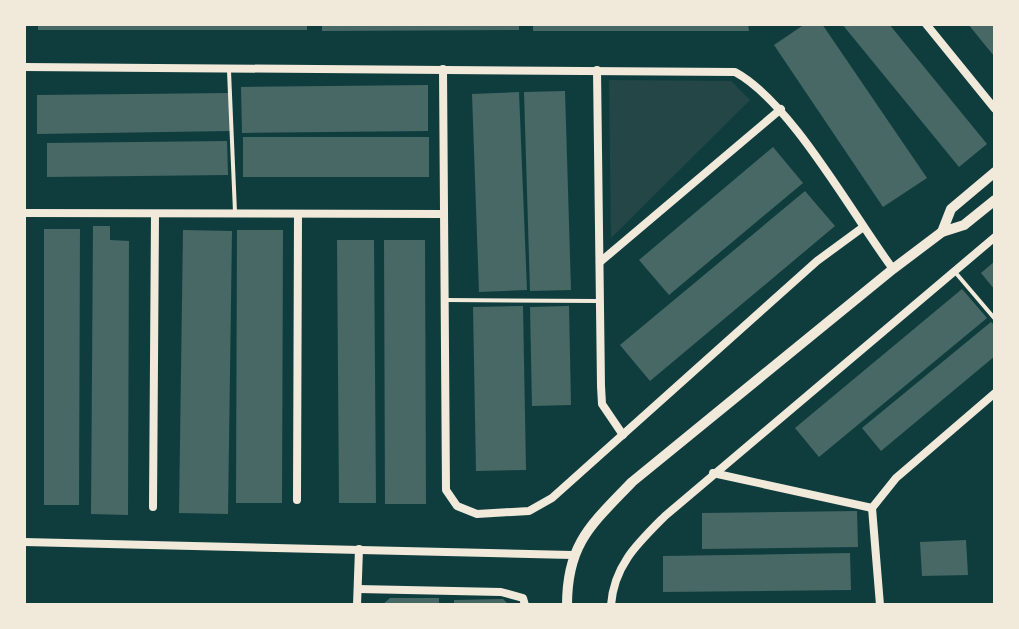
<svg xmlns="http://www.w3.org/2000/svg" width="1019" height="629" font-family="'Fira Sans Condensed',sans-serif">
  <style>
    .green { fill: #244646 }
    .building { fill: #486865 }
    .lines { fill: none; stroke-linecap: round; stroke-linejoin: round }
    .service { stroke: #f1e9da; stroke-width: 4 }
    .minor { stroke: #f1e9da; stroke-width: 8 }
    .tertiary { stroke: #f1e9da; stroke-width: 10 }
  </style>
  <rect width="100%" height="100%" fill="#0f3d3e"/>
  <polygon class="green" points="609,80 731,81 750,100 611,238"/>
  <g class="building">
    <rect x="38" y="24" width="269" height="6"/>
    <polygon points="322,24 519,24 519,30 322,31"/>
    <polygon points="533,24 748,24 749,31 533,31"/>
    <polygon points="805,24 822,24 927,178 883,207 774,45"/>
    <polygon points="842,24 889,24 987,144 959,167"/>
    <polygon points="968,24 995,24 995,57 985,45"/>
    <polygon points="428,85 428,131 242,133 241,87"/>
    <polygon points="565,91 571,290 530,291 524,92"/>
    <polygon points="519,92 527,290 479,292 472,94"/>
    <polygon points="230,93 230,131 37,134 37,95"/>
    <rect x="243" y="137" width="186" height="40"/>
    <polygon points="227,141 228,175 47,177 47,143"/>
    <polygon points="773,147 803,183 669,295 639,260"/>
    <polygon points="805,191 835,226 650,381 620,345"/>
    <polygon points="93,226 110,226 110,240 129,241 128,515 91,514"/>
    <polygon points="44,229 80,229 79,505 44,505"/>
    <polygon points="183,230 232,231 228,514 179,513"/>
    <polygon points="237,230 283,230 282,503 236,503"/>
    <polygon points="337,240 374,240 376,503 339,503"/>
    <polygon points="384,240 425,240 426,504 385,504"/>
    <polygon points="995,261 995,290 981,273"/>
    <polygon points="962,289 987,318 819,457 795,428"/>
    <polygon points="523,306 526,470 476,471 473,307"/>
    <polygon points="569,306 571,405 532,406 530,307"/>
    <polygon points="991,322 995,326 995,356 881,451 862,428"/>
    <polygon points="857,511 858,547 702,549 702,513"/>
    <polygon points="966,540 968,575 922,576 920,542"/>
    <polygon points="850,553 851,590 663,592 663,556"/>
    <polygon points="390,598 439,598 439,605 382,605"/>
    <polygon points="503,599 509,605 454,605 454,600"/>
  </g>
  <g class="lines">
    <g class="service">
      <polyline points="229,71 235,212"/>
      <polyline points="955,272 995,319"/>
      <polyline points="447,300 598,301"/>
    </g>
    <g class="minor">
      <polyline points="926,24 995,109"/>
      <path d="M24,67l711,5c56,30 117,142 158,197"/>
      <polyline points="443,69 446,490 457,506 477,514 529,511 552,498 817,261 862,228"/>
      <polyline points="597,70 601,386 602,404 623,435"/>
      <polyline points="24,213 444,214"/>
      <polyline points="600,262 781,109"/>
      <polyline points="713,473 872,508"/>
      <polyline points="297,500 298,215"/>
      <polyline points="153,507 155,215"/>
      <polyline points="24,542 572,555"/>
      <polyline points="358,589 501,592 523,598 525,605"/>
      <polyline points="357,605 359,549"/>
      <path d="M611,605c3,-40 27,-62 54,-89l330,-279"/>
      <polyline points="880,605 872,508 896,478 995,393"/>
    </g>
    <g class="tertiary">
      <polyline points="942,232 951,209 995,172"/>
      <path d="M567,605c0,-62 25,-81 65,-123l261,-213 49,-37 22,-7 31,-25"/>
    </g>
  </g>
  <rect width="1019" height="629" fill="none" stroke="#f1e9da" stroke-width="52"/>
</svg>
